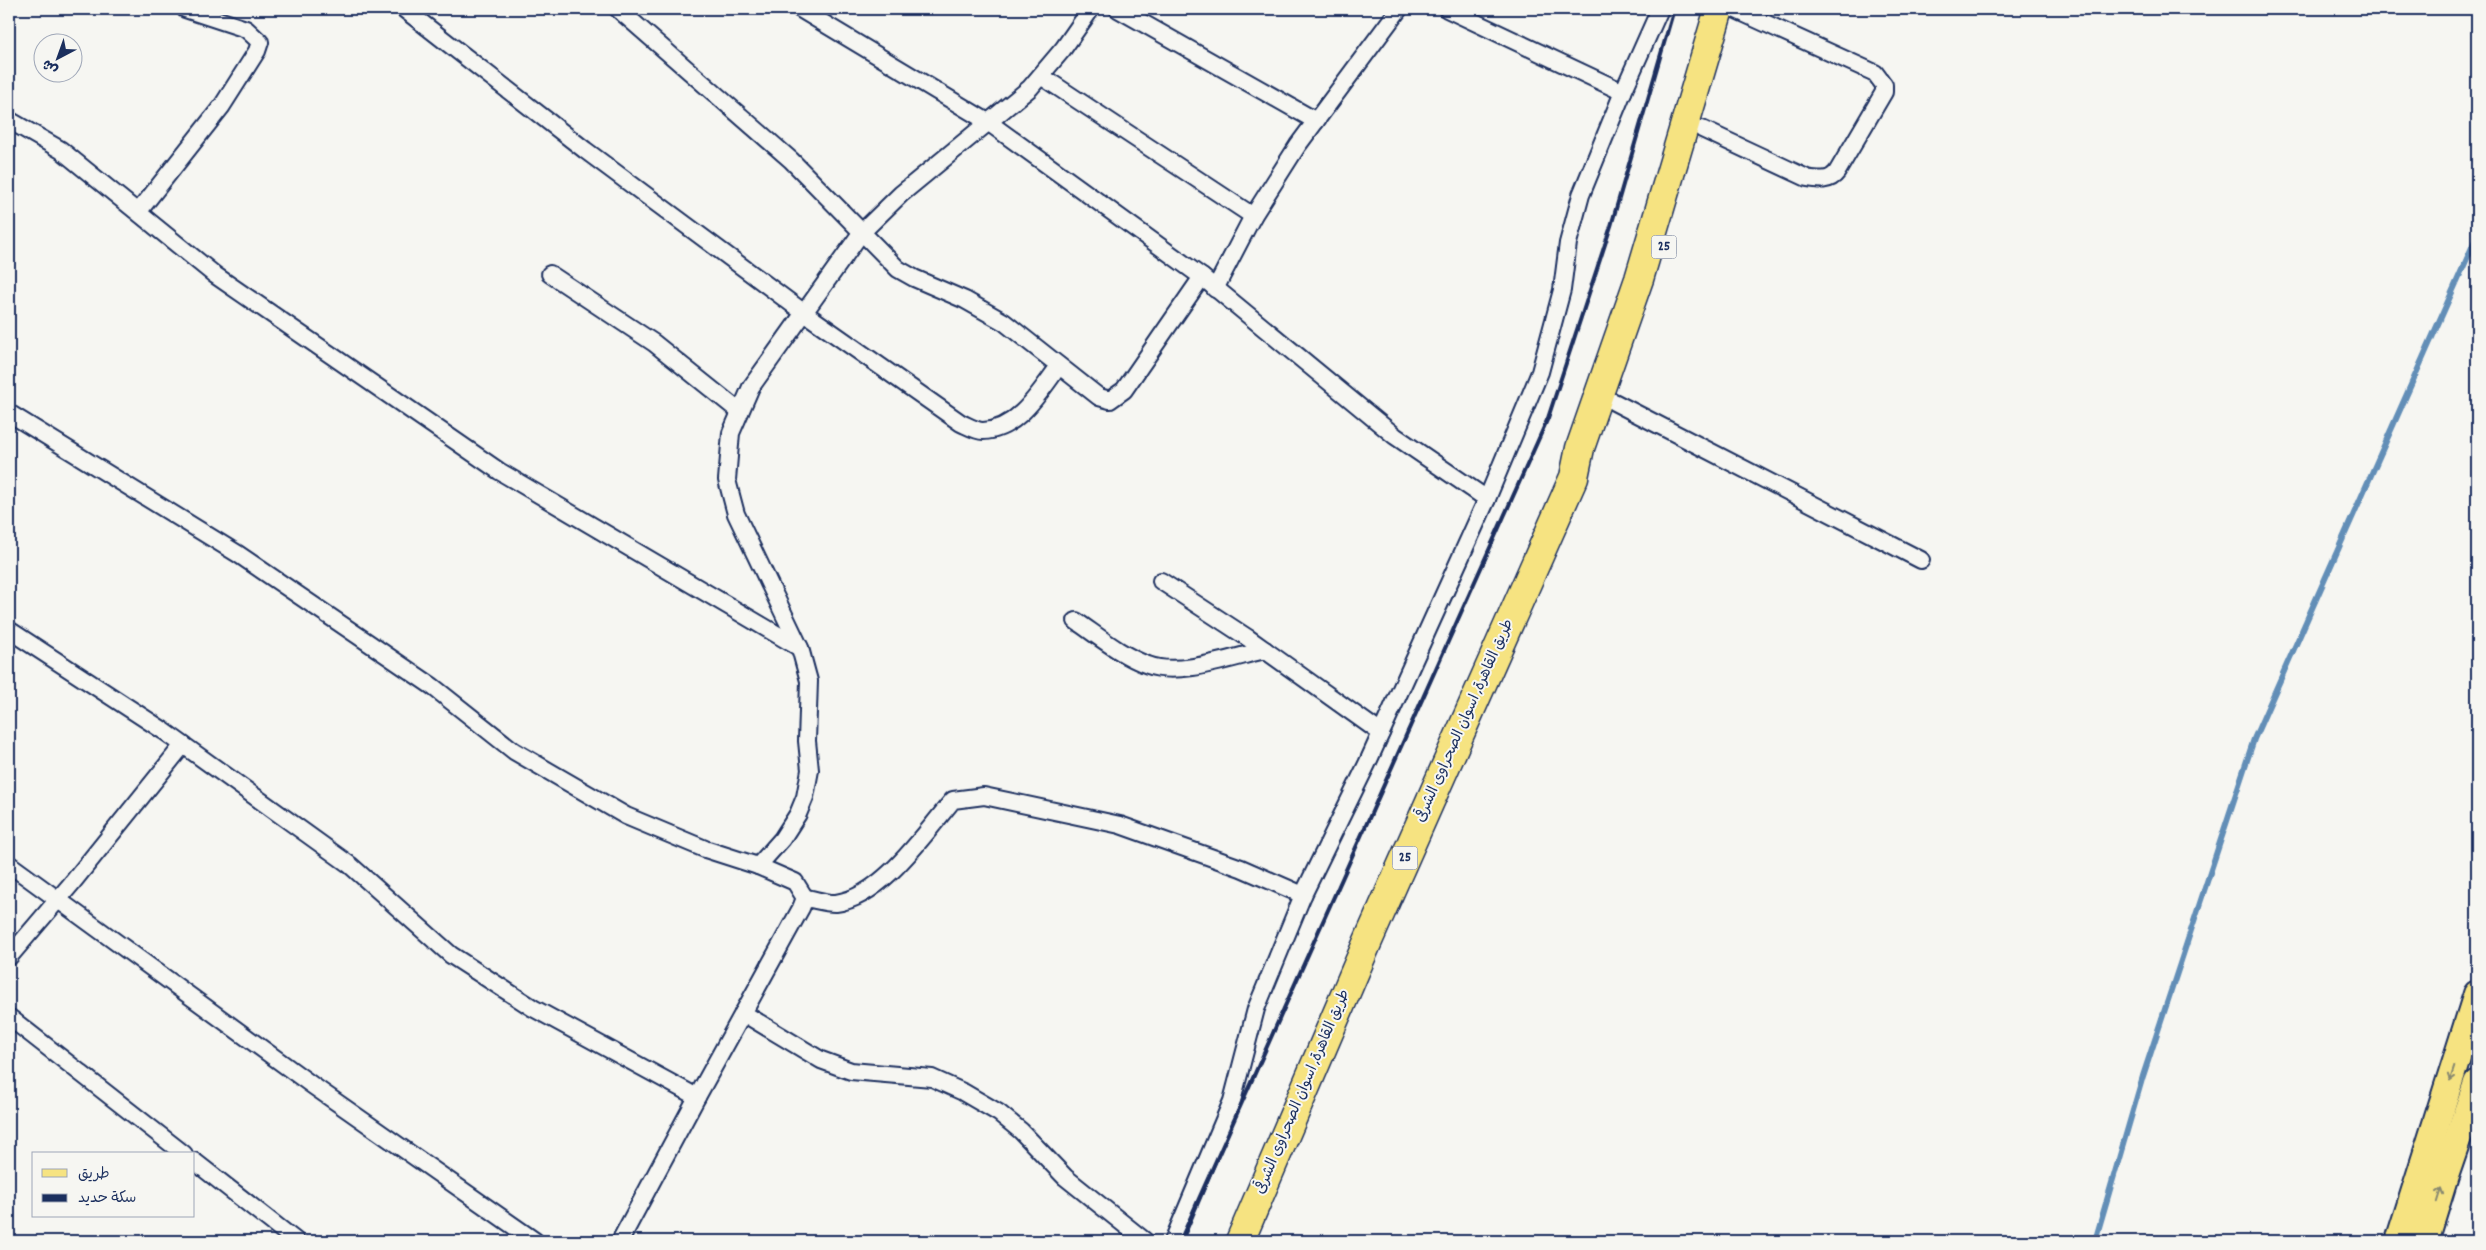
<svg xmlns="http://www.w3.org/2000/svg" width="2486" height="1250" font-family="Dekko,'Playpen Sans Arabic',sans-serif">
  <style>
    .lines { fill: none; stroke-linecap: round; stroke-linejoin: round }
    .stream { stroke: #628eb7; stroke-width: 6 }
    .minor-casing { stroke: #1b2f5e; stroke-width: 20 }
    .primary-casing { stroke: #1b2f5e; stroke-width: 30 }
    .trunk-casing { stroke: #1b2f5e; stroke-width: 31 }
    .minor { stroke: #f6f6f2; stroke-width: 16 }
    .primary { stroke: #f6e381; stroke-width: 26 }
    .trunk { stroke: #f6e381; stroke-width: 28 }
    .rail { stroke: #1b2f5e; stroke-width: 4 }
    .oneway { stroke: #888970 }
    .labels { text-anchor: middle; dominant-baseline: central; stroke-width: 4; stroke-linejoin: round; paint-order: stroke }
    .shield { fill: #f6f6f2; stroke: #5d6b8a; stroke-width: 1 }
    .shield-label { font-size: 14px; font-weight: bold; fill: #1b2f5e }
    .street-label { font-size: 15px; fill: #1b2f5e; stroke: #f6f6f2 }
  </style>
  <rect width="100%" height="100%" fill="#f6f6f2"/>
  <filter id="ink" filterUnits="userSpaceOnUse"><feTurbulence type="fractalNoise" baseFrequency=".02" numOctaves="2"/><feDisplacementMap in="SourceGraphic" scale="10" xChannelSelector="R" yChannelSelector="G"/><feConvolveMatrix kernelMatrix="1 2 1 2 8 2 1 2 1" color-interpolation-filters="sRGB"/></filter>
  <g filter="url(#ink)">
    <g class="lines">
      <polyline class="stream" points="2095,1241 2143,1076 2254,739 2477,236"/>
      <defs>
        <g id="minor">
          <path d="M404,9l181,141 218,162 158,111c7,3 15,8 22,8 35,-1 58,-41 76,-65"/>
          <polyline points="618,9 791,160 898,269 914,278 965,300 1004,322 1099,397 1110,400 1124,390 1202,277"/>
          <polyline points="800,9 988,122 1202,277 1395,436 1487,499"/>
          <polyline points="1118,9 1316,121"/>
          <polyline points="1447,9 1623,92"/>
          <polyline points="1041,76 1253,216"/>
          <polyline points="9,120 61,150 215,275 499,471 800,648"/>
          <path d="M1702,129l105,49c11,2 23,4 30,-6l47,-80v-7l-9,-12 -141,-64"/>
          <polyline points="139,211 222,106 257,51 260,42 246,29 185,9"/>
          <polyline points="550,274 654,343 740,412"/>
          <polyline points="1215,289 1253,216 1298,145 1399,9"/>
          <polyline points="1614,402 1921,560"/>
          <polyline points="9,413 238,554 432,686 514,751 626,816 705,849 758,866 795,882 805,898 801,908 697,1097 620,1241"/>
          <polyline points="1161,581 1248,638 1381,733"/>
          <path d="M1076,621c22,15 46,35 72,44 31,12 85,-8 117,-15"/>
          <polyline points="9,630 164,731 350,865 451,955 533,1008 697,1097"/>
          <polyline points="9,864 312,1085 535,1241"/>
          <polyline points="758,866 782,839 798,814 805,797 810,770 807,741 809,681 800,648 736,514 727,480 731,433 751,387 861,233 901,194 1030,88 1063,49 1091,9"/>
          <path d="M805,898c9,1 22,6 31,5 46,-6 89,-70 117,-103l31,-4 136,29 121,43 62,27"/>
          <polyline points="9,957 72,883 183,745"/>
          <polyline points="743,1013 821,1060 851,1071 932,1078 963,1092 999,1113 1021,1131 1065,1177 1145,1241"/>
          <polyline points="9,1017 184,1154"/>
          <polyline points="194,1161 296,1241"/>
          <polyline points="1173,1241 1232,1101 1256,1009 1303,895 1367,764 1487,499 1540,372 1562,290 1568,243 1581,195 1623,92 1660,9"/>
        </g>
        <g id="primary">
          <polyline points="2399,1241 2477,994"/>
          <polyline points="2425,1241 2445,1176 2477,1083"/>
        </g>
        <polyline id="trunk" points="1240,1241 1368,941 1574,477 1580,448 1639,279 1719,9"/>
      </defs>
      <use href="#minor" class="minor-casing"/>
      <use href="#primary" class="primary-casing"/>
      <use href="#trunk" class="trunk-casing"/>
      <use href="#minor" class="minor"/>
      <use href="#primary" class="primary"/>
      <use href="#trunk" class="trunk"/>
      <polyline class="rail" points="1180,1241 1548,418 1611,226 1674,9"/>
    </g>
    <defs><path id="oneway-shaft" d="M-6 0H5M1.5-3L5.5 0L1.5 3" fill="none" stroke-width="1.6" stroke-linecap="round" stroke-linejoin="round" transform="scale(1.25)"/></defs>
    <g class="oneway">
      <use href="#oneway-shaft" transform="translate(2452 1074) rotate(108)"/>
      <use href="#oneway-shaft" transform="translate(2439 1195) rotate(-73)"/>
    </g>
  </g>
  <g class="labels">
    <g class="shield">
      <rect x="1651.5" y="235.5" width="25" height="23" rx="4"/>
      <rect x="1392.5" y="846.5" width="25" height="23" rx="4"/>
    </g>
    <g class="shield-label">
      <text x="1664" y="247">25</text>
      <text x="1405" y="858">25</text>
    </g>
    <g class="street-label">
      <text transform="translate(1465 721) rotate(-66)">طريق القاهرة, اسوان الصحراوى الشرقى</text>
      <text transform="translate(1303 1092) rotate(-67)">طريق القاهرة, اسوان الصحراوى الشرقى</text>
    </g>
  </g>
  <rect width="2486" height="1250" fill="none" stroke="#f6f6f2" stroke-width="30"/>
  <rect x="15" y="15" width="2456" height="1220" fill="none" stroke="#1b2f5e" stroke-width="2" filter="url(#ink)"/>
  <rect x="32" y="1152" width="162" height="65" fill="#f6f6f2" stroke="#9ea6b7"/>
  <rect x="42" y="1169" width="25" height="8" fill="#f6e381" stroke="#9ea6b7"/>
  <text x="78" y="1178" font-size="15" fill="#1b2f5e">طريق</text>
  <rect x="42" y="1194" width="25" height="8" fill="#1b2f5e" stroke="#9ea6b7"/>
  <text x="78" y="1202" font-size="15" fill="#1b2f5e">سكة حديد</text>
  <g transform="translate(58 58) rotate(221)"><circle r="24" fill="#f6f6f2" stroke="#9ea6b7"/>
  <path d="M0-4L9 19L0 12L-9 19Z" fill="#1b2f5e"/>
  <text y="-8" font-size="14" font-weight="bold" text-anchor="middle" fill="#1b2f5e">ش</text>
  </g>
</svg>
